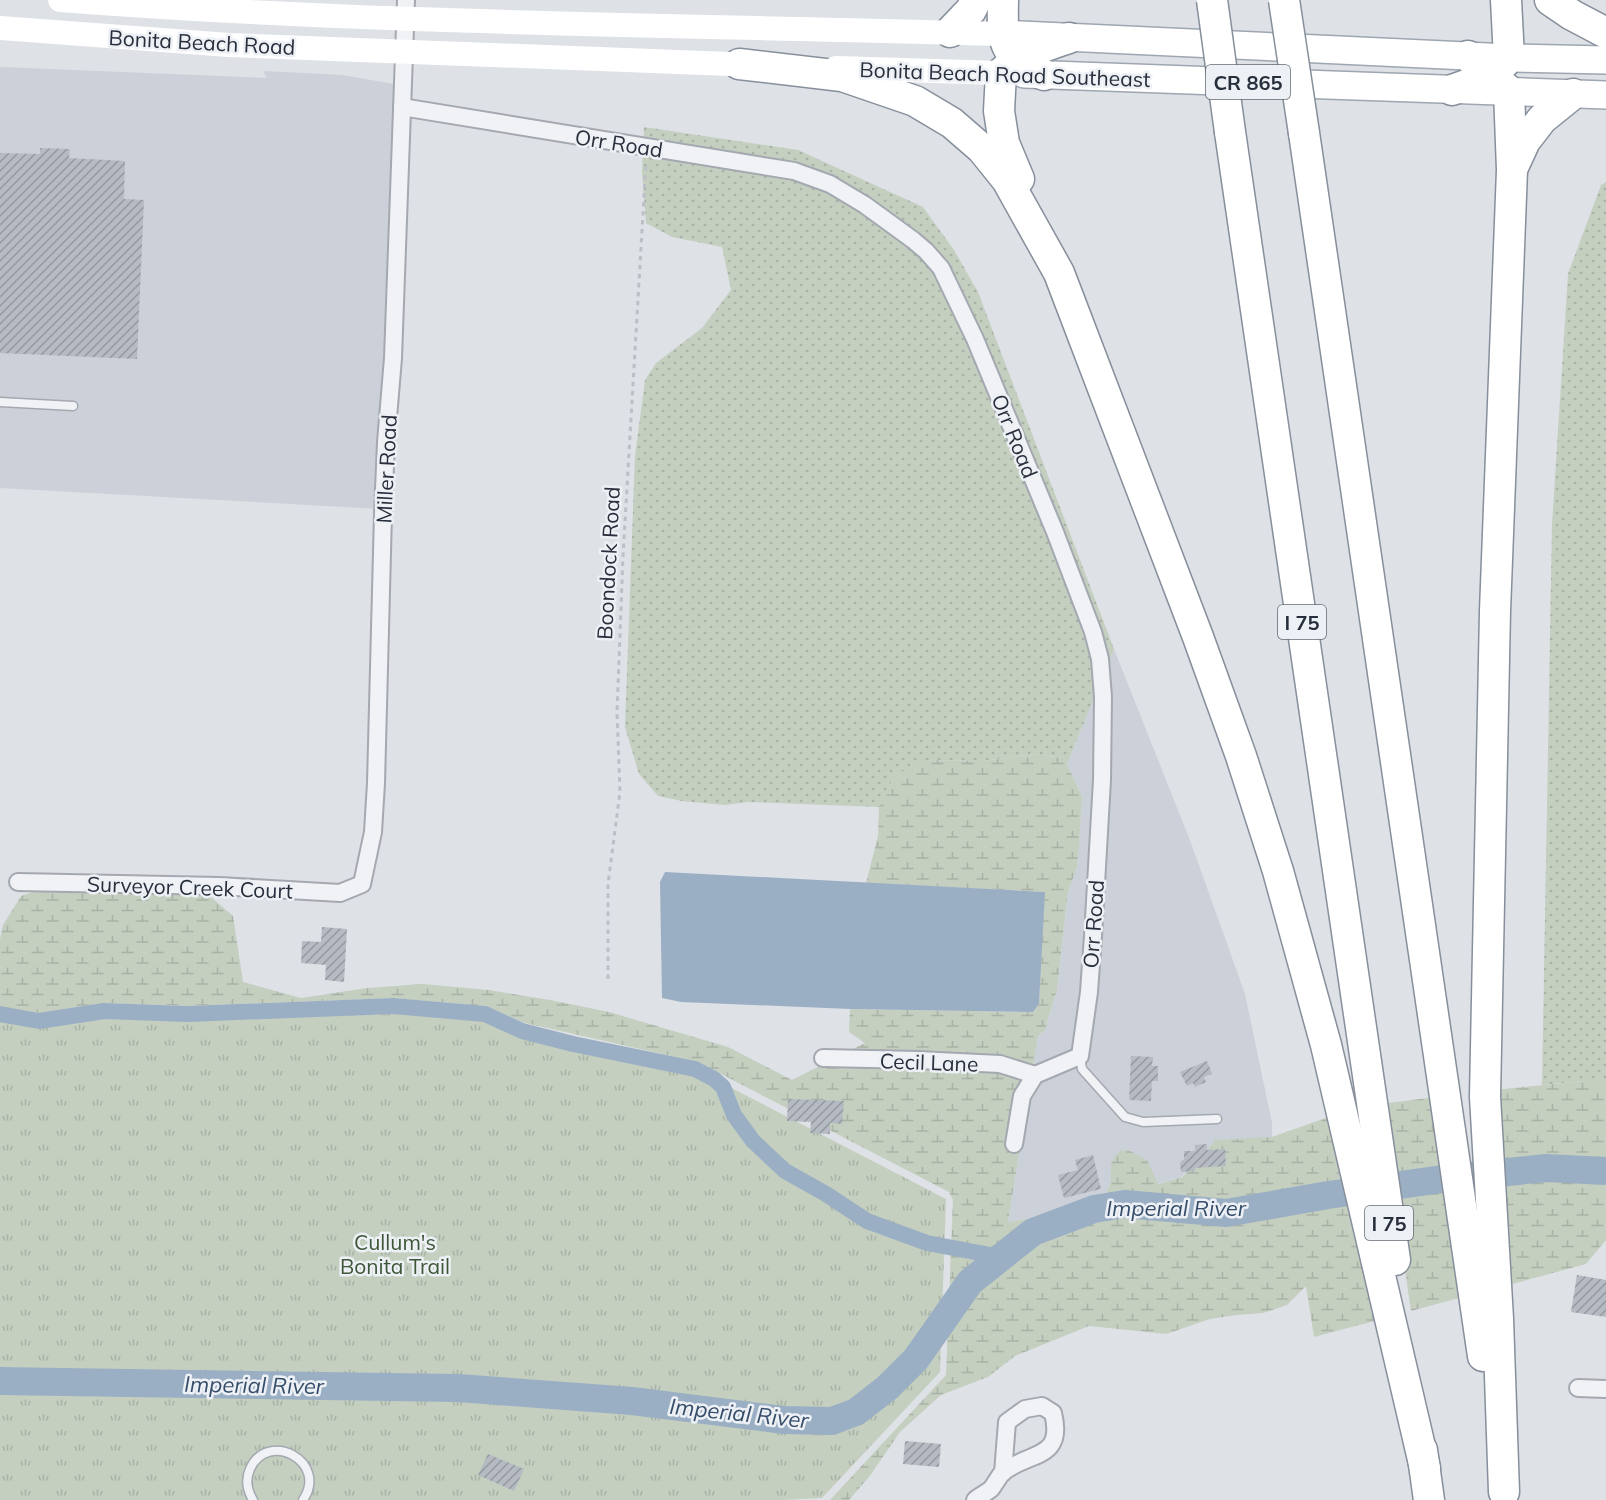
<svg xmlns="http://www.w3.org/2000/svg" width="1606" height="1500" font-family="Mulish,sans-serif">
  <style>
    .built { fill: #ccd0d8 }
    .grass { fill: url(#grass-dots) }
    .wetland { fill: url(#wetland-marsh) }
    .park { fill: url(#park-tufts) }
    .water { fill: #9bafc4 }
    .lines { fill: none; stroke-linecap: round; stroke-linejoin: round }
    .canal { stroke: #9bafc4; stroke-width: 16 }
    .river { stroke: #9bafc4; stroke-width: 28 }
    .building { fill: url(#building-hatch) }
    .lane-casing { stroke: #a4a8b0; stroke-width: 11 }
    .street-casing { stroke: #a4a8b0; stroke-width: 20 }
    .primary-casing { stroke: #9ea6b1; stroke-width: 30 }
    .highway-casing { stroke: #868f9b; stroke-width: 33 }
    .path { stroke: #bcbfc5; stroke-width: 3; stroke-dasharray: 4.5 4.5; stroke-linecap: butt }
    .lane { stroke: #f0f2f5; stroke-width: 8 }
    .street { stroke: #f0f2f5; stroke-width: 16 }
    .secondary { stroke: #fff; stroke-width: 24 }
    .primary { stroke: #fff; stroke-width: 27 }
    .highway { stroke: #fff; stroke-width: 30 }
    .highway-bridge-casing { stroke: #868f9b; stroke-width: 33; stroke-linecap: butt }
    .highway-bridge { stroke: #fff; stroke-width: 30 }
    .labels { text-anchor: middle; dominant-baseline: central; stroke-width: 5; stroke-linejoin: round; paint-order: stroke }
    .shield { fill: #edf0f4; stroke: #636973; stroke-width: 1.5 }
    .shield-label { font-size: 20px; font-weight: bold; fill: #282f3c }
    .street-label { font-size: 21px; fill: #282f3c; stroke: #edf0f4 }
    .park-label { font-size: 21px; fill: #3d5637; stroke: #edf0f4 }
    .water-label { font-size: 22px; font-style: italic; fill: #364e6c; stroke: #edf0f4 }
  </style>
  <defs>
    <pattern id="grass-dots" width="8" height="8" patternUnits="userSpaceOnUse" patternTransform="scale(1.5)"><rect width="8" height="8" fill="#c4cfc0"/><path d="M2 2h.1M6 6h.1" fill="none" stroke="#a8b2a6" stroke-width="1.8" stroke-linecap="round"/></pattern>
    <pattern id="wetland-marsh" width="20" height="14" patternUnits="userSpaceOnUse" patternTransform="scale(1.5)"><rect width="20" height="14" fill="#c4cfc0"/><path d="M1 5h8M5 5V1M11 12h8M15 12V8" fill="none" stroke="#a8b2a6"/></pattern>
    <pattern id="park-tufts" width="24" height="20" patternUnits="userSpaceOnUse" patternTransform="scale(1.5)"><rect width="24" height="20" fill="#c4cfc0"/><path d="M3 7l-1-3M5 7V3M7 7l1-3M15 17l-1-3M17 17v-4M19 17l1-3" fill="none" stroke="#a8b2a6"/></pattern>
    <pattern id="building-hatch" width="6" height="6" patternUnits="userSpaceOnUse" patternTransform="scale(1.5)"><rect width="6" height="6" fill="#b6bac2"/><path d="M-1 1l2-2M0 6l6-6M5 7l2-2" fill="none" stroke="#94989f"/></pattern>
  </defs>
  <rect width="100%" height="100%" fill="#dee1e6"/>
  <g class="built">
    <polygon points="0,67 267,78 263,71 342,75 394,84 381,509 0,488"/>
    <polygon points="1114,649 1191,843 1245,994 1272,1123 1272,1137 1200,1160 1181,1177 1157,1184 1147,1160 1111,1163 1111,1182 1105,1196 1090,1204 1056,1209 1032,1218 1008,1222 1038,1036 1045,1030 1057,991 1068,892 1077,867 1082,796 1067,764"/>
  </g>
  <g class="grass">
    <polygon points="644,127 798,150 923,207 954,250 978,292 1114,649 1067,764 1064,758 1034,754 983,761 918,760 893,779 879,807 748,802 725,805 682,801 658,796 639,774 625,727 635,456 645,380 656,363 702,328 731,290 722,247 672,237 646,223 642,172"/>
    <polygon points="1606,182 1606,1081 1583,1081 1542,1085 1552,525 1568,274 1601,185"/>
  </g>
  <g class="wetland">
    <polygon points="1034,754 1064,758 1082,796 1079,845 1077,867 1068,892 1057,990 1045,1030 1038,1036 1008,1222 1032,1218 1056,1209 1090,1204 1105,1196 1111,1182 1111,1163 1119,1151 1128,1150 1147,1160 1158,1184 1182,1177 1200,1160 1215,1140 1272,1137 1334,1115 1382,1319 1314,1337 1306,1286 1287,1305 1263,1313 1237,1315 1210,1319 1166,1334 1089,1326 1015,1356 988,1377 941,1395 900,1432 869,1477 849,1500 830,1500 946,1375 953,1200 949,1192 698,1062 525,1023 485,1006 393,998 188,1006 104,1003 39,1013 0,1007 0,939 3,925 21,896 71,879 192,881 233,916 243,982 301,998 367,988 423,984 488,990 550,1000 609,1012 728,1047 792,1080 865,1043 849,1032 850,1009 1033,1012 1039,1004 1044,892 866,883 878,836 879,807 893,779 918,760 983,761"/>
    <polygon points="1583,1081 1606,1081 1606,1240 1586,1264 1505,1286 1493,1090"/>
    <polygon points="1436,1097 1466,1296 1411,1311 1381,1104"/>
  </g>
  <polygon class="park" points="393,1006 485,1014 522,1031 695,1069 946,1199 940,1372 822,1498 784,1500 0,1500 0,1015 39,1021 104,1011 188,1014"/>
  <polygon class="water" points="665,872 1045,892 1039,1004 1033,1012 850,1009 681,1002 662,998 660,882"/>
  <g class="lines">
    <polyline class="canal" points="0,1014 39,1021 104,1011 188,1014 393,1006 485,1014 522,1031 573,1044 695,1069 714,1079 723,1087 734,1115 753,1141 785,1171 826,1194 867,1221 927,1243 1001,1257"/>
    <polyline class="river" points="0,1381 458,1388 632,1401 784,1420 832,1421 856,1412 887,1388 916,1359 970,1282 1033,1232 1094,1209 1125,1204 1226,1213 1328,1195 1450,1178 1546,1168 1606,1171"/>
  </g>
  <g class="building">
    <polygon points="40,148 70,149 69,158 125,161 124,199 144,200 137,359 0,353 0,153 40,154"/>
    <polygon points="322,927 347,929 344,982 325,980 326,965 301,963 302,941 321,942"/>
    <polygon points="1131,1056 1153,1057 1152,1066 1158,1066 1158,1081 1152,1081 1151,1101 1129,1100"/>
    <polygon points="1207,1061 1212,1074 1204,1077 1206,1082 1195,1087 1193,1083 1187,1086 1180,1072"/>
    <polygon points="788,1099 844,1101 842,1124 830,1123 830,1134 810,1133 811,1122 787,1121"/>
    <polygon points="1207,1144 1207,1150 1225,1149 1226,1166 1195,1168 1195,1171 1181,1172 1180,1163 1184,1159 1184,1151 1195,1151 1195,1145"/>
    <polygon points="1093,1155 1101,1189 1064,1198 1058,1175 1078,1170 1075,1160"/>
    <polygon points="1577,1275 1606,1280 1606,1317 1571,1312"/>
    <polygon points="905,1441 941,1444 939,1467 903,1464"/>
    <polygon points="488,1454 524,1469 514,1491 478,1475"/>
  </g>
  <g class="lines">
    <defs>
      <g id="lane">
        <polyline points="0,402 73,406"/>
        <polyline points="1080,1056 1082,1069 1125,1117 1143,1122 1217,1119"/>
        <path d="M253,1500c-6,-10 -8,-20 -3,-31 18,-40 79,-7 53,31"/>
      </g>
      <g id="street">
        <polyline points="402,107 794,171 830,184 865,205 913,240 926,251 941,268 975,339 1055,532 1093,632 1100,659 1103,697 1102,780 1093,936 1089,992 1080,1056 1035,1075 1022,1096 1014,1144"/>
        <polyline points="18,882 219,886 340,893 362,884 373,832 376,783 383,514 386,442 393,358 406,0"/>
        <polyline points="823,1058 918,1060 1000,1064 1035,1075"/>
        <polyline points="1578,1388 1606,1389"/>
        <path d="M975,1500c5,-4 11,-7 16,-11 4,-5 7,-11 11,-16 26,-22 63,-12 51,-60l-11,-7 -17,3 -18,13 -4,51"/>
      </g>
      <g id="primary">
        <polyline points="1002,34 1509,58 1606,60"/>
        <polyline points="1024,74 1606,95"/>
      </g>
      <g id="highway">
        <path d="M1003,0c-1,42 -1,56 41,75"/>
        <polyline points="1550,0 1572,15 1606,33"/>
        <polyline points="950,32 971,10 976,0"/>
        <polyline points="1468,56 1509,91 1512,170 1495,611 1485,1097 1498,1319 1504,1492"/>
        <polyline points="739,64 842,76 915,101 952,123 982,149 1007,180 1059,273 1198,637 1241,756 1278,871 1326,1045 1425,1468"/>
        <polyline points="1452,90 1491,76 1509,58 1506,0"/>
        <polyline points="1230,132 1395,1260"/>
        <polyline points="1304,133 1483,1356"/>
        <polyline points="1513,167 1525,141 1542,119 1573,94"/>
        <path d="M1019,179l-15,-36 -5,-32 2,-38c22,-20 40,-26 68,-35"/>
        <polyline points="1422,1450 1429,1500"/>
      </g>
    </defs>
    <use href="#lane" class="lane-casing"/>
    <use href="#street" class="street-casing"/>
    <use href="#primary" class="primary-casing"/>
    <use href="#highway" class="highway-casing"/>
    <polyline class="path" points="608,979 608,884 620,792 617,712 623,556 646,162"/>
    <use href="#lane" class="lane"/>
    <use href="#street" class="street"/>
    <g class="secondary">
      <path d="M60,0c313,24 628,25 942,34"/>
      <polyline points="0,28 229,45 756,65"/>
      <polyline points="836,68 1001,73"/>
    </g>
    <use href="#primary" class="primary"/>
    <use href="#highway" class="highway"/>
    <defs>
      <g id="highway-bridge">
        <polyline points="1212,0 1230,132"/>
        <polyline points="1284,0 1304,133"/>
      </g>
    </defs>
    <use href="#highway-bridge" class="highway-bridge-casing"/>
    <use href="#highway-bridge" class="highway-bridge"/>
  </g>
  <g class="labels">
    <g class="shield">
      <rect x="1206" y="65" width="84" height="34" rx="4.5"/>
      <rect x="1278" y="605" width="48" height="34" rx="4.5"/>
      <rect x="1365" y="1206" width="48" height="34" rx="4.5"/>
    </g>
    <g class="shield-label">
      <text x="1248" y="82">CR 865</text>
      <text x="1302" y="622">I 75</text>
      <text x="1389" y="1223">I 75</text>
    </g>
    <g class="street-label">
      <text transform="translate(202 42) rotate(3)">Bonita Beach Road</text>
      <text transform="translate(1005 74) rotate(2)">Bonita Beach Road Southeast</text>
      <text transform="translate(619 143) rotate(9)">Orr Road</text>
      <text transform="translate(1015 436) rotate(68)">Orr Road</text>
      <text transform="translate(386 469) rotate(-87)">Miller Road</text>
      <text transform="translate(608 563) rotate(-87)">Boondock Road</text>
      <text transform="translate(190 887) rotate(2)">Surveyor Creek Court</text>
      <text transform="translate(1093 924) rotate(-86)">Orr Road</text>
      <text transform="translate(929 1062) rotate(2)">Cecil Lane</text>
    </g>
    <g class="park-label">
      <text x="395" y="1242">Cullum's<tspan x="395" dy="24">Bonita Trail</tspan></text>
    </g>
    <g class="water-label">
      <text x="1176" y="1208">Imperial River</text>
      <text transform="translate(254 1385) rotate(1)">Imperial River</text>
      <text transform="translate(739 1413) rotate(6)">Imperial River</text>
    </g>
  </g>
</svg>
